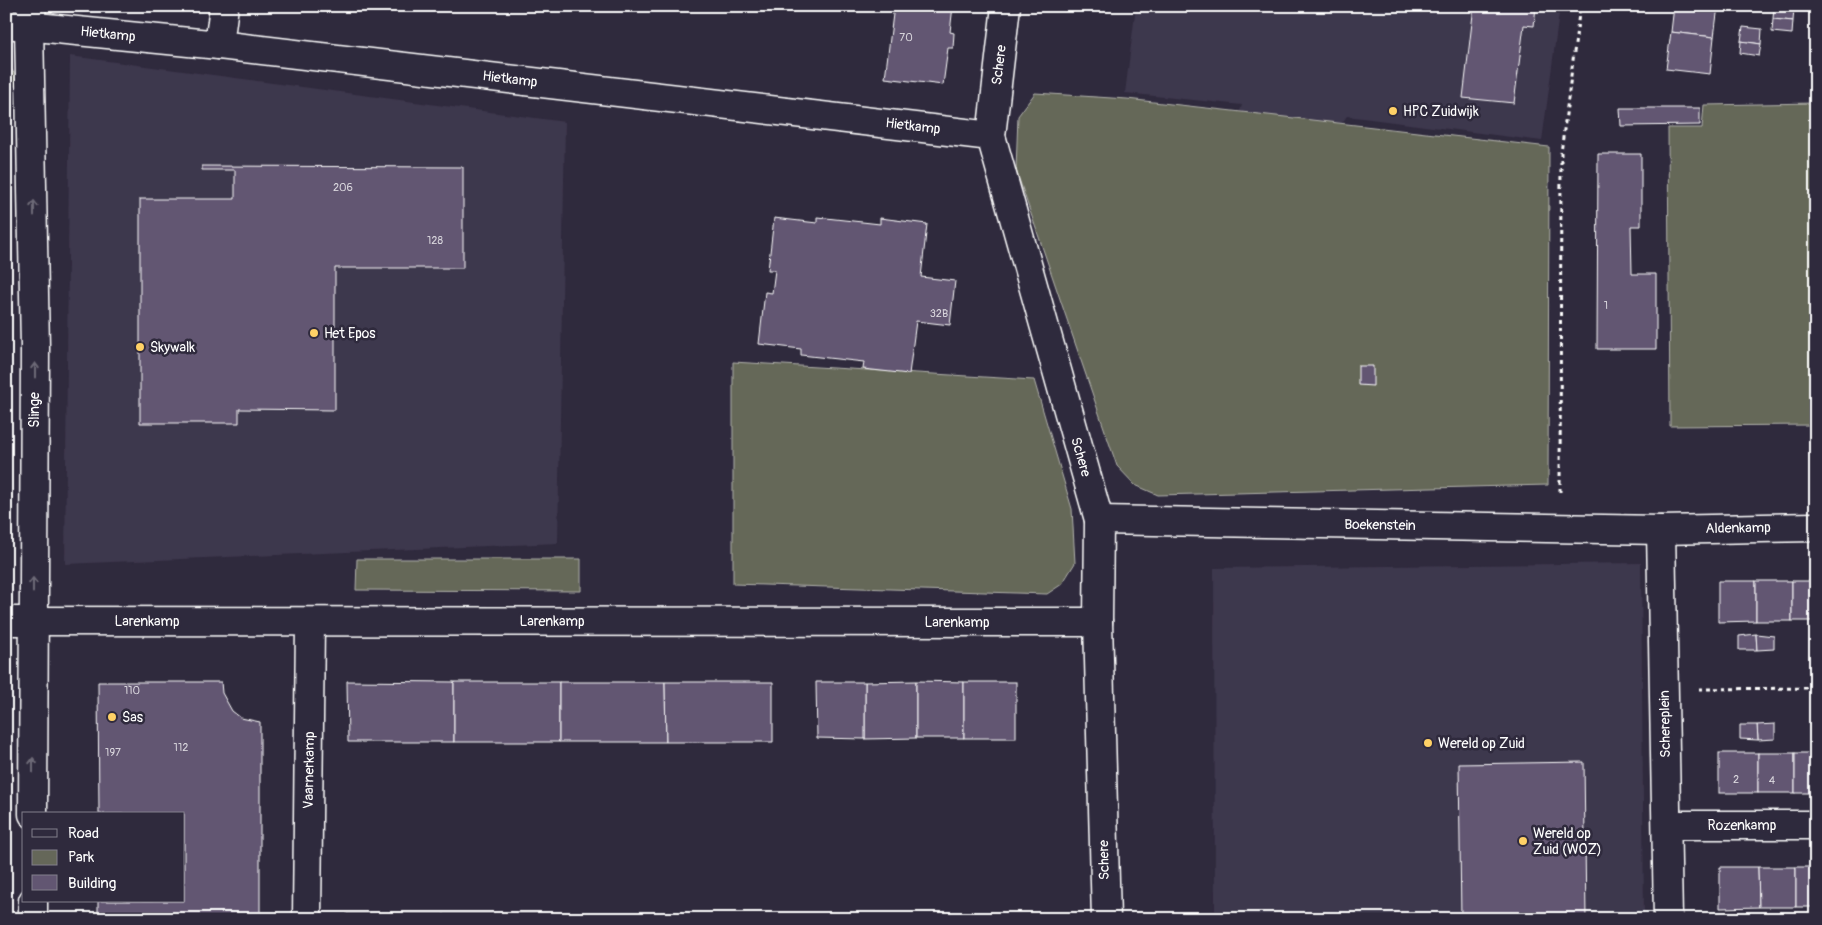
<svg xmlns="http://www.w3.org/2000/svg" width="1822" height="925" font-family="Pangolin,sans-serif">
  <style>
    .built { fill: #3e374d }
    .green { fill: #656759; stroke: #b2b3ac }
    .building { fill: #625672; stroke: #fff }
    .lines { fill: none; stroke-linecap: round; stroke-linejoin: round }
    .minor-casing { stroke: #fff; stroke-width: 31 }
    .major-casing { stroke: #fff; stroke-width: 31 }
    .path { stroke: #fff; stroke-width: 3; stroke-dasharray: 4 4; stroke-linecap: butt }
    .minor { stroke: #2f2a3d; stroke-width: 28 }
    .major { stroke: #2f2a3d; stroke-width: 28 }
    .oneway { stroke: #6d6a77 }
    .poi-dot { fill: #ffd166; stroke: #2f2a3d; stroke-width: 2 }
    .labels { text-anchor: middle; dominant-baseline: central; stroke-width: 5; stroke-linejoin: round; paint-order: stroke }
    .number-label { font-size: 11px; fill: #d8d5dc }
    .street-label { font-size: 14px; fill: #fff; stroke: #2f2a3d }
    .poi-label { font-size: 14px; fill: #fff; stroke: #2f2a3d; text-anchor: start }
  </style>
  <rect width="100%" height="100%" fill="#2f2a3d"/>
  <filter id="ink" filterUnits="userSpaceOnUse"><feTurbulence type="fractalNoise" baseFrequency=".02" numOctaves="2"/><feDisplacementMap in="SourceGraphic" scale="10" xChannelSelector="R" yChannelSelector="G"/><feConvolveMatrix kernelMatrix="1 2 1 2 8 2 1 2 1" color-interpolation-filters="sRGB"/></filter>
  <g filter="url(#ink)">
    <g class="built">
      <polygon points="1136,6 1560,6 1542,141 1347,116 1281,205 1217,181 1242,105 1125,93"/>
      <polygon points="70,56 565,122 558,543 65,564"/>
      <polygon points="1641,563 1644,919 1215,919 1214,568"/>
    </g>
    <g class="green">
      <polygon points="6,63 14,73 15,86 6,86"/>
      <polygon points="1035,93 1127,99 1549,147 1548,485 1158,495 1135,485 1117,466 1016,170 1018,116"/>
      <polygon points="1816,103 1816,425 1670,426 1668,128 1702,128 1704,105"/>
      <polygon points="733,362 1034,380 1072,509 1075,563 1062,584 1047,594 733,584"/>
      <polygon points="357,559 581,559 581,591 356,590"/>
    </g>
    <g class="building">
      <polygon points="894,6 953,6 950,32 954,33 953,48 948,48 943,85 885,78"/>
      <polygon points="1474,6 1536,6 1534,26 1524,25 1514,103 1463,98"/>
      <polygon points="1674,6 1718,6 1714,37 1671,32"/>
      <polygon points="1774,6 1794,8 1793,21 1773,19"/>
      <polygon points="1773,19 1793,21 1792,34 1772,32"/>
      <polygon points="1743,27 1762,29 1761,44 1741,41"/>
      <polygon points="1671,32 1714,37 1710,74 1666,69"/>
      <polygon points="1741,41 1761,44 1759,56 1740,53"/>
      <polygon points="1620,108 1700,108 1700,125 1621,126"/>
      <polygon points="1598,154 1641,154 1641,226 1631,226 1632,274 1656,274 1656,349 1597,349"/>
      <polygon points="202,166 463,167 463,268 335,268 335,410 239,409 239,423 140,423 140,199 235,199 235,170 202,170"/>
      <polygon points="817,217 880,224 880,218 927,224 921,277 955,281 950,325 916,321 909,374 863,369 864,362 801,355 801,349 759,344 765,292 772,293 775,270 768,270 774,218 817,223"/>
      <polygon points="1358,366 1373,366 1373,386 1358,385"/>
      <polygon points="1718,581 1756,581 1756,621 1718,622"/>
      <rect x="1756" y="581" width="36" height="40"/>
      <rect x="1792" y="581" width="24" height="40"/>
      <polygon points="1756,634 1757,650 1739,650 1739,636"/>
      <polygon points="1756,634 1774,636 1774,649 1757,650"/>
      <rect x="1813" y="635" width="3" height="14"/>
      <polygon points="347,681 454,682 454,742 348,742"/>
      <polygon points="916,681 916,738 865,739 865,682"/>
      <polygon points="916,681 964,682 964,738 916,738"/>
      <polygon points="98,682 221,682 222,693 232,711 241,718 260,722 260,919 98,919 98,901 184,901 184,814 99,814"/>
      <rect x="454" y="682" width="105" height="60"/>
      <polygon points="559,682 665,682 666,742 559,742"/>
      <polygon points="665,682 773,682 773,742 666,742"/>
      <polygon points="816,682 865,682 865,739 817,738"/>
      <rect x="964" y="682" width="52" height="56"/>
      <polygon points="1775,724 1775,739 1758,740 1757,725"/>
      <polygon points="1740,725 1757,725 1758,740 1740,739"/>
      <rect x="1719" y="753" width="39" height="40"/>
      <rect x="1758" y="753" width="37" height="40"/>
      <rect x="1795" y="753" width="21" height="40"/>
      <polygon points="1584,762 1586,919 1461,919 1459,764"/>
      <polygon points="1720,867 1758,867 1759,907 1720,908"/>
      <polygon points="1758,867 1796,867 1796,907 1759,907"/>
      <rect x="1796" y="867" width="20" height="40"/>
      <rect x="347" y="914" width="48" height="5"/>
      <rect x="395" y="914" width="49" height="5"/>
      <rect x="444" y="914" width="51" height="5"/>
      <rect x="495" y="914" width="51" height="5"/>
    </g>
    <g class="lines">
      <defs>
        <g id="minor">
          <polyline points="1006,6 991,136 1099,520 1098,622 1106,919"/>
          <polyline points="6,24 219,45 991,136"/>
          <polyline points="219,45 224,6"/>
          <polyline points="1099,520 1661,530 1816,527"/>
          <polyline points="1661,530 1668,919"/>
          <polyline points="6,621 1098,622"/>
          <polyline points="1668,825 1816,825"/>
          <polyline points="307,919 310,622"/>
        </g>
        <g id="major">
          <polyline points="32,6 29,26 35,348 33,814"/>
          <polyline points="33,919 33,901"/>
        </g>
      </defs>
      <use href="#minor" class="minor-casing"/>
      <use href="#major" class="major-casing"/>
      <g class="path">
        <polyline points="1560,492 1561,153 1580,6"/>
        <polyline points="1699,689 1816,688"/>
      </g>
      <use href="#minor" class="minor"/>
      <use href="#major" class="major"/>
    </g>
    <defs><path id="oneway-shaft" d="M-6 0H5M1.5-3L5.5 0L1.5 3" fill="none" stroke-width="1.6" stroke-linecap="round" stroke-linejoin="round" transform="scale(1.25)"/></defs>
    <g class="oneway">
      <use href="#oneway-shaft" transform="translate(34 208) rotate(-90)"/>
      <use href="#oneway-shaft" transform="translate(35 370) rotate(-90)"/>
      <use href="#oneway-shaft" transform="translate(33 585) rotate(-90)"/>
      <use href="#oneway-shaft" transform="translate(33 765) rotate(-90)"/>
    </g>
  </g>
  <g class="poi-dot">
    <circle cx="1393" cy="111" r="5"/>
    <circle cx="314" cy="333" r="5"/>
    <circle cx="140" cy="347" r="5"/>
    <circle cx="112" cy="717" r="5"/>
    <circle cx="1428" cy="743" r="5"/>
    <circle cx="1523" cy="841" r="5"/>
  </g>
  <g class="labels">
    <g class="number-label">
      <text x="906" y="37">70</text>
      <text x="343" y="187">206</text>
      <text x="435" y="240">128</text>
      <text x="1606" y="305">1</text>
      <text x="939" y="313">32B</text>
      <text x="132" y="690">110</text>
      <text x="181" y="747">112</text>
      <text x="113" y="752">197</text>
      <text x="1736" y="779">2</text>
      <text x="1772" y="780">4</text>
    </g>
    <g class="street-label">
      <text transform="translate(108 34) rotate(6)">Hietkamp</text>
      <text transform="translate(999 65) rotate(-83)">Schere</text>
      <text transform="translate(510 79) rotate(7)">Hietkamp</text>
      <text transform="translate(913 126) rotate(7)">Hietkamp</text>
      <text transform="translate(34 410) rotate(-90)">Slinge</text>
      <text transform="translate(1081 457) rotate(74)">Schere</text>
      <text transform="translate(1380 525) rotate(1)">Boekenstein</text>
      <text transform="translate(1738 528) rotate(-1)">Aldenkamp</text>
      <text x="147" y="621">Larenkamp</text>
      <text x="552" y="621">Larenkamp</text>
      <text x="957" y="622">Larenkamp</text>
      <text transform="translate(1665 724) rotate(-91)">Schereplein</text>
      <text transform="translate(309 770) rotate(-89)">Vaarnerkamp</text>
      <text x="1742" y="825">Rozenkamp</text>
      <text transform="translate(1104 860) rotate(-91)">Schere</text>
    </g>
    <g class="poi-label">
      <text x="1403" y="111">HPC Zuidwijk</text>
      <text x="324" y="333">Het Epos</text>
      <text x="150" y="347">Skywalk</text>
      <text x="122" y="717">Sas</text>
      <text x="1438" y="743">Wereld op Zuid</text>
      <text x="1533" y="833">Wereld op<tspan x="1533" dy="16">Zuid (WOZ)</tspan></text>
    </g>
  </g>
  <rect width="1822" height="925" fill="none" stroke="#2f2a3d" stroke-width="25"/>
  <rect x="12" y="12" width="1797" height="900" fill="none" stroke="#fff" stroke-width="2" filter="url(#ink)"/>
  <rect x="22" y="812" width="162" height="90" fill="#2f2a3d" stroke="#827f8b"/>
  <rect x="32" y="829" width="25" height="8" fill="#2f2a3d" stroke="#827f8b"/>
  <text x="68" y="838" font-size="15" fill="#ffffff">Road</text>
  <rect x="32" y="850" width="25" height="15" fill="#656759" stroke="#827f8b"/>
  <text x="68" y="862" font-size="15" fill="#ffffff">Park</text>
  <rect x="32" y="875" width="25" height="15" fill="#625672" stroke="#827f8b"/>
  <text x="68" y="888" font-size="15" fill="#ffffff">Building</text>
</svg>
